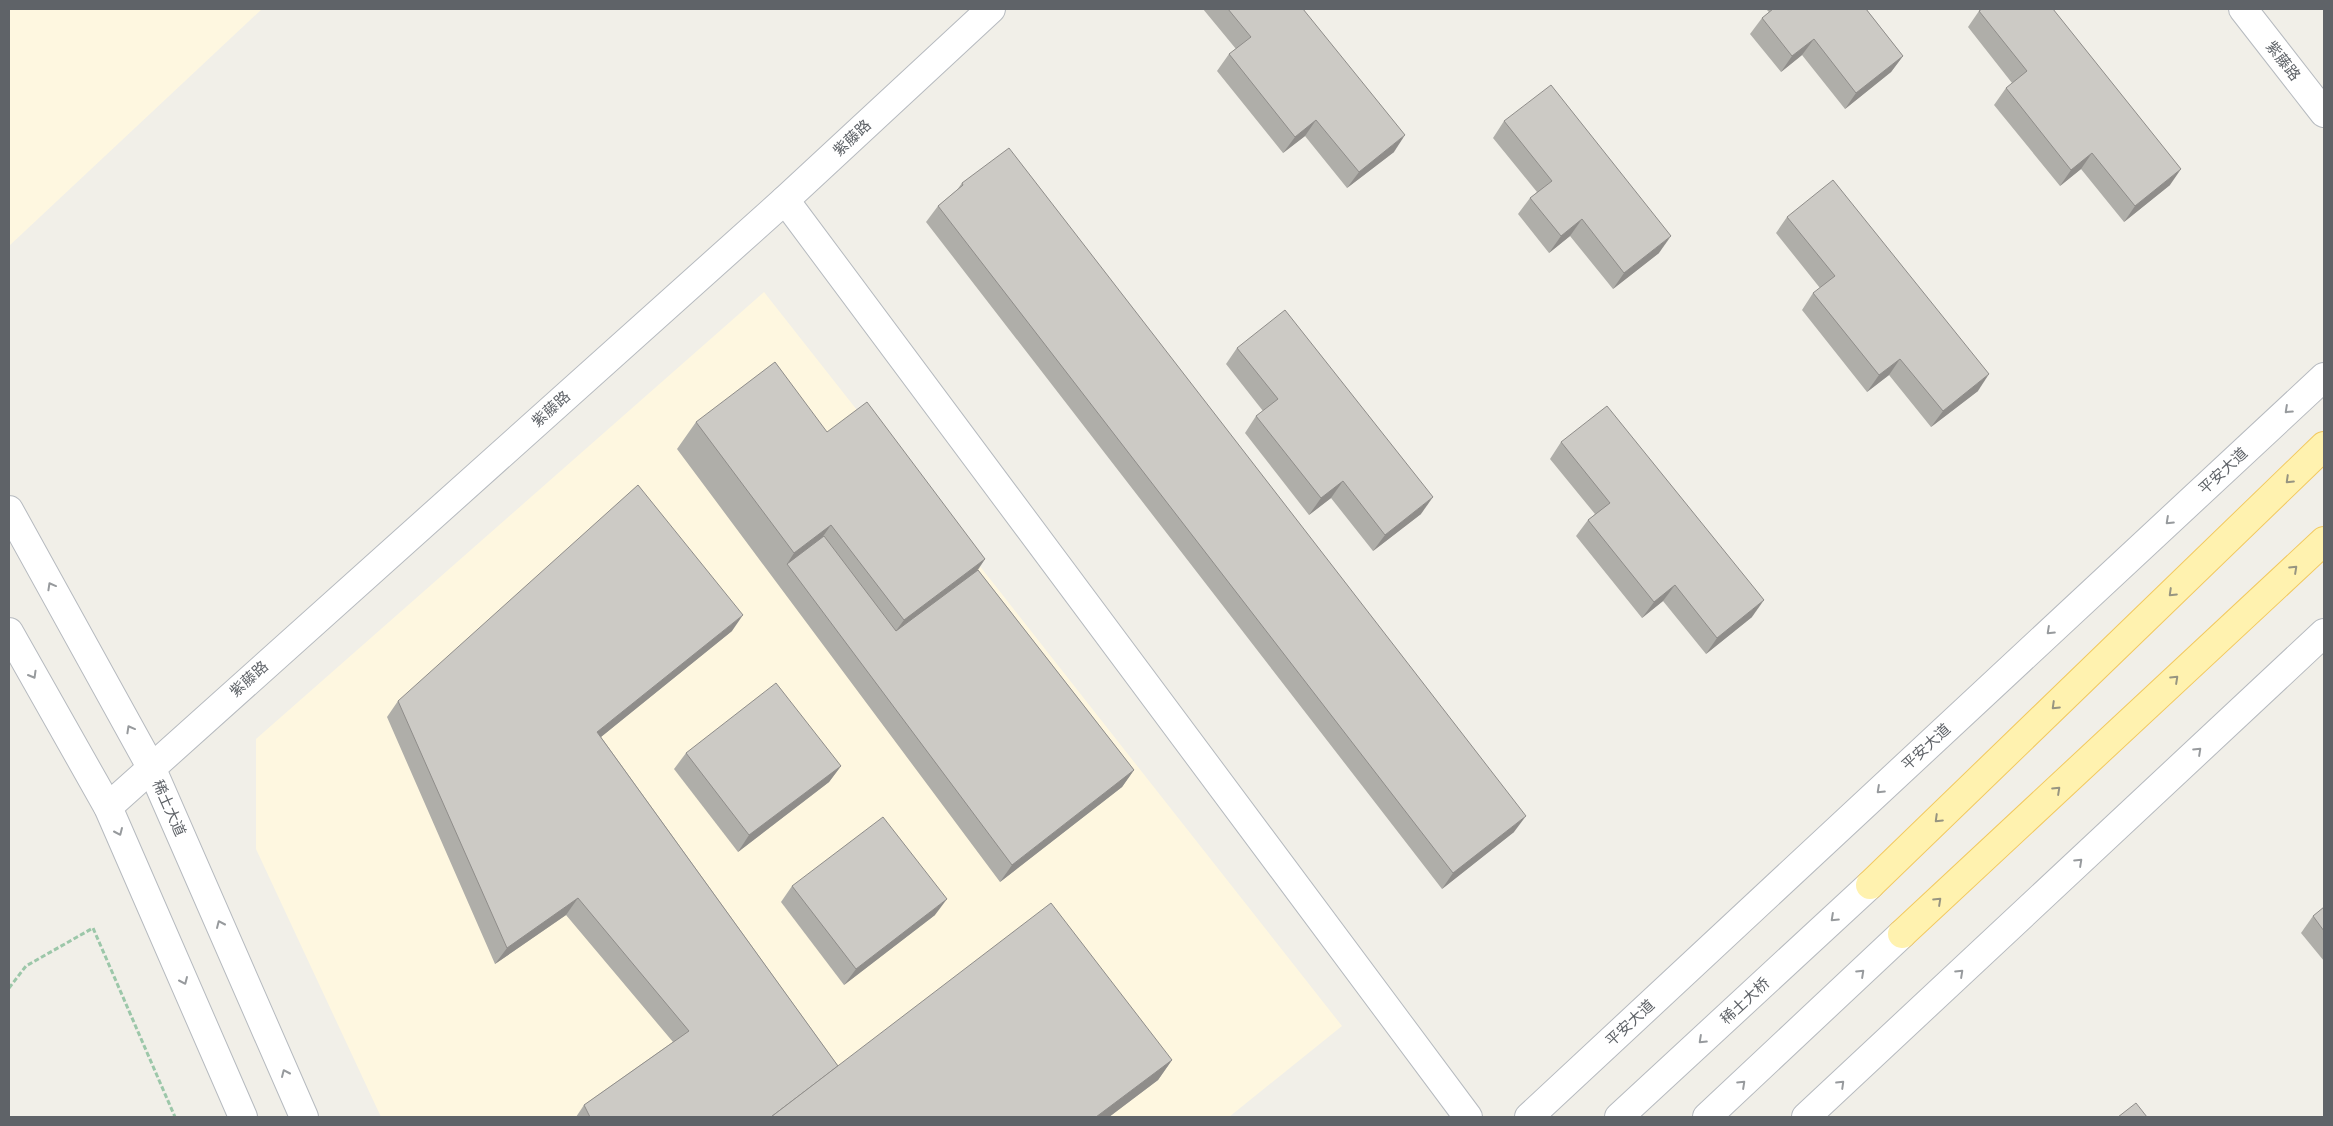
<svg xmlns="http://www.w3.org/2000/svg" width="2333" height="1126" font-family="'Roboto Condensed','Noto Sans SC',sans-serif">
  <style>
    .commercial { fill: #fef7e0 }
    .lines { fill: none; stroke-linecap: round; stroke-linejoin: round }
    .secondary-casing { stroke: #b6babf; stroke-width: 30 }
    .primary-casing { stroke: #f2c960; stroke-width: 30 }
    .path { stroke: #9cc7a9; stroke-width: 3; stroke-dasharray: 5 2.5; stroke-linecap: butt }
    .secondary { stroke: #fff; stroke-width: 28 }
    .primary { stroke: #fff2af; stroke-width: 28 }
    .wall { fill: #afaea9 }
    .shaded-wall { fill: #8f8d8a }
    .building { fill: #cccac5; stroke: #8f8d8a }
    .oneway { stroke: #979a9d }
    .oneway2 { stroke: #979581 }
    .labels { text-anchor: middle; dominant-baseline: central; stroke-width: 5; stroke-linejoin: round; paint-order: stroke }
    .street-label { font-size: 15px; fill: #5f6368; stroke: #fff }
  </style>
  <rect width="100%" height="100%" fill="#f1efe8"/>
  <g class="commercial">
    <polygon points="9,9 262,9 9,246"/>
    <polygon points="764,292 1342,1026 1229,1117 381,1117 256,849 256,739"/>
  </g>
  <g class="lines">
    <defs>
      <g id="secondary">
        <polyline points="2243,9 2324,113"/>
        <polyline points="785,200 1468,1117"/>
        <polyline points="9,510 151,767 304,1117"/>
        <polyline points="9,632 108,807 243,1117"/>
        <polyline points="108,807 785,200 991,9"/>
        <polyline points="1529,1117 2324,377"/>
        <polyline points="1619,1117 1870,885"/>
        <polyline points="1707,1117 1902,934"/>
        <polyline points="1806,1117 2324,633"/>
      </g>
      <g id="primary">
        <polyline points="1870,885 2324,446"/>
        <polyline points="1902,934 2324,541"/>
      </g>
    </defs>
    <use href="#secondary" class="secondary-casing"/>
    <use href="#primary" class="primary-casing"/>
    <polyline class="path" points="9,988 26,966 93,928 175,1117"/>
    <use href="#secondary" class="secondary"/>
    <use href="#primary" class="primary"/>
  </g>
  <g class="wall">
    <polygon points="1203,9 1303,9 1394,152 1347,188 1305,136 1283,153 1217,71 1229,54 1236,49"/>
    <polygon points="1766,9 1866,9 1903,56 1891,72 1845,109 1802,55 1781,72 1750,34 1762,18 1769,12"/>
    <polygon points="1979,11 2170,185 2124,222 2081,169 2060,186 1994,105 2006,88 2012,83 1968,27"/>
    <polygon points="1504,121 1659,253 1613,289 1570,236 1549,253 1518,214 1530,198 1537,192 1493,138"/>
    <polygon points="962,183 1514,832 1442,889 926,222 938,206 957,190"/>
    <polygon points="1787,217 1978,391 1931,427 1889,375 1867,392 1802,310 1813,293 1820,288 1776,233"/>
    <polygon points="1237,348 1421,514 1373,551 1331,498 1309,515 1245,433 1256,416 1263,411 1226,364"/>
    <polygon points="696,422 827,432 985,559 978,570 1134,770 1122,787 1000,882 677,449"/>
    <polygon points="1561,442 1752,617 1706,654 1663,601 1642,618 1576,536 1588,520 1595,514 1550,459"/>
    <polygon points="732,631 601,737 838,1066 1172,1060 1158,1080 1109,1117 576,1117 584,1105 673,1042 566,915 495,964 387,717 398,701"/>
    <polygon points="686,753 841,766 829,782 738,852 674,769"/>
    <polygon points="792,886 935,915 844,985 781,902"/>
    <polygon points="2324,907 2324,961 2301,933 2313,916"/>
  </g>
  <g class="shaded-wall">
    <polygon points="1814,39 1802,55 1781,72 1792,56"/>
    <polygon points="1903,56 1891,72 1845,109 1856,93"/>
    <polygon points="1316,120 1305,136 1283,153 1295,137"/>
    <polygon points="1405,135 1394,152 1347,188 1359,172"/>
    <polygon points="2092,153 2081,169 2060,186 2071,170"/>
    <polygon points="2181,169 2170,185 2124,222 2135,206"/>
    <polygon points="1582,219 1570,236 1549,253 1561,236"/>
    <polygon points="1671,236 1659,253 1613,289 1624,273"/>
    <polygon points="1900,359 1889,375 1867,392 1879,375"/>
    <polygon points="1989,374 1978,391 1931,427 1943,411"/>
    <polygon points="1343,481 1331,498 1309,515 1321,498"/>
    <polygon points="1433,497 1421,514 1373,551 1385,535"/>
    <polygon points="831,525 812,552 787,564 794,553"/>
    <polygon points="985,559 966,586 884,647 904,620"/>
    <polygon points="1675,585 1663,601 1642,618 1654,602"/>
    <polygon points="1764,600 1752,617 1706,654 1717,638"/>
    <polygon points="743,615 732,631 586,749 597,732"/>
    <polygon points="841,766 829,782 738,852 749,835"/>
    <polygon points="1134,770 1122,787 1000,882 1012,865"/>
    <polygon points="1526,816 1514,832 1442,889 1453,873"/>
    <polygon points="578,898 566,915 495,964 507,948"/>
    <polygon points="947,899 935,915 844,985 856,969"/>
    <polygon points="1172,1060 1158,1080 1109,1117 1096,1117"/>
  </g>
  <g class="building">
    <polygon points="1228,9 1303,9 1405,135 1359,172 1316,120 1295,137 1229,54 1251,37"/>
    <polygon points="1773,9 1866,9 1903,56 1856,93 1814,39 1792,56 1762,18"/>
    <polygon points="1982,9 2053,9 2181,169 2135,206 2092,153 2071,170 2006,88 2027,71 1979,11"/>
    <polygon points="1551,85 1671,236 1624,273 1582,219 1561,236 1530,198 1552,181 1504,121"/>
    <polygon points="1009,148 1526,816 1453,873 938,206 963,185 962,183"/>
    <polygon points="1833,180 1989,374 1943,411 1900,359 1879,375 1813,293 1835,276 1787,217"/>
    <polygon points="1285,310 1433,497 1385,535 1343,481 1321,498 1256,416 1278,399 1237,348"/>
    <polygon points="775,362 827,432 867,402 985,559 904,620 831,525 794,553 696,422"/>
    <polygon points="1607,406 1764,600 1717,638 1675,585 1654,602 1588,520 1610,503 1561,442"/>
    <polygon points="638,485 743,615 597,732 838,1066 771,1117 590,1117 584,1105 689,1031 578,898 507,948 398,701"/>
    <polygon points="824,536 896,631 978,570 1134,770 1012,865 787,564"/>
    <polygon points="776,683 841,766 749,835 686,753"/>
    <polygon points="883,817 947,899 856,969 792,886"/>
    <polygon points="1051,903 1172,1060 1096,1117 771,1117"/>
    <polygon points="2324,907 2324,931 2313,916"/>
    <polygon points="2136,1103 2147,1117 2118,1117"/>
  </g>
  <defs><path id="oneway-chevron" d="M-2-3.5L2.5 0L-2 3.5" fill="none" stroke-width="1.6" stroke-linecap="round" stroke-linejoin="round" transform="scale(1.25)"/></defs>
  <g class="oneway">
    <use href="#oneway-chevron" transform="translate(2288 410) rotate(137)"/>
    <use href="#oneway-chevron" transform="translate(2169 521) rotate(137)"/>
    <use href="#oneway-chevron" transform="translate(51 586) rotate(-119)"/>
    <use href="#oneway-chevron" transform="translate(2050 631) rotate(137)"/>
    <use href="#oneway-chevron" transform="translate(33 675) rotate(60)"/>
    <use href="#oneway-chevron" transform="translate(130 729) rotate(-119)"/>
    <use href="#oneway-chevron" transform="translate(2198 751) rotate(-43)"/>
    <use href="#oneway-chevron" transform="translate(1880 790) rotate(137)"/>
    <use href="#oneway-chevron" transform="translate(119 832) rotate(66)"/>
    <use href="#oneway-chevron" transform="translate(2079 862) rotate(-43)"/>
    <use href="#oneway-chevron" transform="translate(1834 918) rotate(137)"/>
    <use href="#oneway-chevron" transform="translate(220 924) rotate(-114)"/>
    <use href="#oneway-chevron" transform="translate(1861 973) rotate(-43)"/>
    <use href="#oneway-chevron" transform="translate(1960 973) rotate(-43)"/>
    <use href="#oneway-chevron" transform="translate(184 981) rotate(66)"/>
    <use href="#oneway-chevron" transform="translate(1702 1040) rotate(137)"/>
    <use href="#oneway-chevron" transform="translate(285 1073) rotate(-114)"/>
    <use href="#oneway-chevron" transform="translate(1742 1084) rotate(-43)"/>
    <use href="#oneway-chevron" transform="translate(1841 1084) rotate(-44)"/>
  </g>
  <g class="oneway2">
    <use href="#oneway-chevron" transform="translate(2289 480) rotate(136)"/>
    <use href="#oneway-chevron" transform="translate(2294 569) rotate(-43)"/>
    <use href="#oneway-chevron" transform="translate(2172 593) rotate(136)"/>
    <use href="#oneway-chevron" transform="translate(2175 679) rotate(-43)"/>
    <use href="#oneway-chevron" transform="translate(2055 706) rotate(136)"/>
    <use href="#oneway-chevron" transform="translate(2057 790) rotate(-43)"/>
    <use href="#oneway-chevron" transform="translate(1938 819) rotate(136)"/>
    <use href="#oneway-chevron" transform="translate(1938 901) rotate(-43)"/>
  </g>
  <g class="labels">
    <g class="street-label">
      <text transform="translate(2283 61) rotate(52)">紫藤路</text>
      <text transform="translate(852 138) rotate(-43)">紫藤路</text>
      <text transform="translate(551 409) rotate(-42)">紫藤路</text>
      <text transform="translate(2223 471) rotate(-43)">平安大道</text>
      <text transform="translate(249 679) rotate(-42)">紫藤路</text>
      <text transform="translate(1926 747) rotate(-43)">平安大道</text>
      <text transform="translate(169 808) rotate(66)">稀土大道</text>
      <text transform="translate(1745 1001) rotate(-43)">稀土大桥</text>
      <text transform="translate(1630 1023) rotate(-43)">平安大道</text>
    </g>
  </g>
  <rect width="2333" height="1126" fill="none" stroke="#5f6368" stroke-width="20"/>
</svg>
